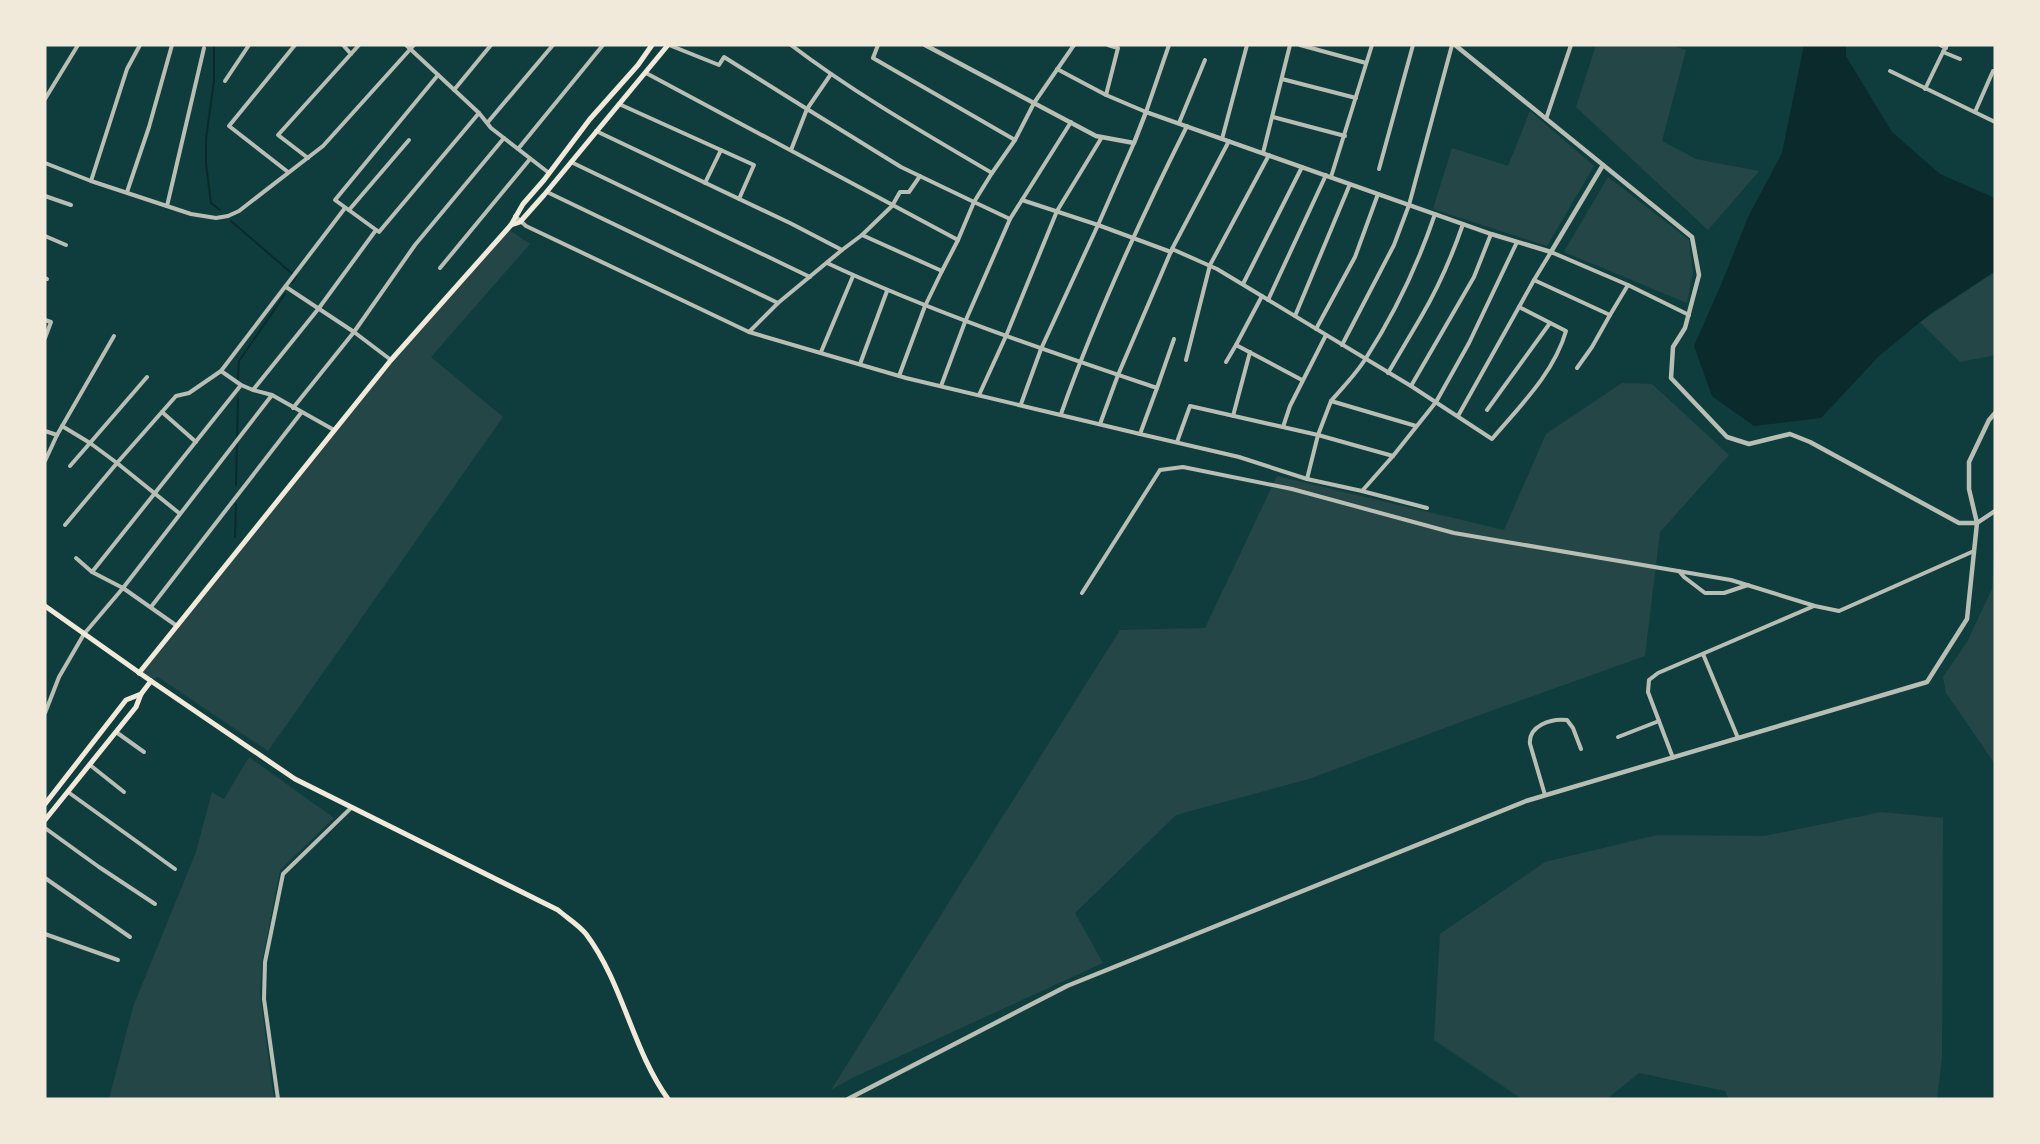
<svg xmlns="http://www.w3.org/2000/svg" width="2040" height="1144" font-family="'DejaVu Sans',sans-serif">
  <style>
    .green { fill: #244646 }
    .water { fill: #0a2a2b }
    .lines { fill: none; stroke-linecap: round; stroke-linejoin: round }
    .stream { stroke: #0a2a2b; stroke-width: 2 }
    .minor { stroke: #b8beb3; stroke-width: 4 }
    .tertiary { stroke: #b8beb3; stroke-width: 4.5 }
    .secondary { stroke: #f1e9da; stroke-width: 5 }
  </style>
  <rect width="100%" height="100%" fill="#0f3d3e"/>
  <g class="green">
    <polygon points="1596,45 1671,45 1686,50 1662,141 1696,159 1759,171 1708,230 1576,107"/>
    <polygon points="1530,111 1594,166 1547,246 1433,209 1452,148 1508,166"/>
    <polygon points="1608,177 1689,240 1693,273 1687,303 1564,252"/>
    <polygon points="505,230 511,231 530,244 431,357 503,417 268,751 158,677 153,679 142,672 391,362"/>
    <polygon points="1995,272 1995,355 1960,362 1920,322"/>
    <polygon points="1622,383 1652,384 1729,455 1660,532 1645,656 1474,717 1309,779 1176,815 1075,913 1103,963 852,1078 831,1090 1120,630 1205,628 1277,476 1504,530 1546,434"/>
    <polygon points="1995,527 1995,764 1946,693 1943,677 1967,642 1992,589"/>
    <polygon points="249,757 334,818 280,870 262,962 260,994 274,1099 109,1099 133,1007 196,852 212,792 224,799"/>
    <polygon points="1881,812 1943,818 1942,1058 1937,1099 1729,1099 1725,1091 1639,1073 1607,1099 1522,1099 1434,1040 1440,934 1545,862 1657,835 1764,836"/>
  </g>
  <polygon class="water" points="1804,45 1846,45 1846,56 1892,132 1940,174 1995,198 1995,271 1930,314 1879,356 1821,418 1754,426 1712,396 1694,346 1723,280 1748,217 1782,153"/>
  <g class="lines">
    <g class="stream">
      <polyline points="214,45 214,80 206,139 206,164 211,203 220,210"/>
      <polyline points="231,221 296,277 292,283"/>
      <polyline points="238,379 239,361 285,294"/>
      <polyline points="236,485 238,398"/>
      <polyline points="235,537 236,504"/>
    </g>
    <g class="minor">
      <polyline points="343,45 351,54"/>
      <polyline points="406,45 479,113 491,128 549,173"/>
      <polyline points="669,45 719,65 724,57 807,109 791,150"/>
      <path d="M791,45c63,48 133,88 201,128l23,-33"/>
      <polyline points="878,45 873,58 1015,140 1034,103 1074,45"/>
      <polyline points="1108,45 1118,48 1106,95 1146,112 1169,45"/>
      <polyline points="1300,45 1366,63"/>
      <polyline points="1940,45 1946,48"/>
      <polyline points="1947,45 1943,52 1960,59"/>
      <polyline points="1057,69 1106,95"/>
      <polyline points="1890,71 1995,122"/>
      <polyline points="646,73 958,240 974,202 1010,219 1022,200 1098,225 1041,349 1021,404"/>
      <polyline points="831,74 807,109 901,167 974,202 992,173"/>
      <polyline points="438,75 335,200 379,232 479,113"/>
      <polyline points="1282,79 1356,98"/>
      <polyline points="225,81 249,45"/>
      <polyline points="1925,89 1943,52"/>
      <polyline points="454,90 491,45"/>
      <polyline points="45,99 78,45"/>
      <polyline points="619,104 754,165 739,199"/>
      <polyline points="1975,112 1993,71"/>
      <polyline points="1273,117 1345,136"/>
      <polyline points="1546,119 1571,45"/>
      <polyline points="488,122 553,45"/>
      <polyline points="1179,123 1205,60"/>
      <polyline points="596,131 790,223 842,250 862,235 942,271 958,240"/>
      <polyline points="1222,139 1247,45"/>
      <polyline points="1134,143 1098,225 1171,252"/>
      <polyline points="518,149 603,45"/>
      <polyline points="1263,153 1290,45"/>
      <polyline points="308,158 278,135 359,45"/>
      <polyline points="571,162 810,277"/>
      <polyline points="45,163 91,181 191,214 216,218 228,216 239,211 323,146 414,45"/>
      <polyline points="1379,169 1413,45"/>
      <polyline points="288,172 229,126 295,45"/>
      <polyline points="1331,177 1372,45"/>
      <polyline points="91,181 127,69 140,45"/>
      <polyline points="705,183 721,150"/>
      <polyline points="127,192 149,127 172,45"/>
      <polyline points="547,192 778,303"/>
      <polyline points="45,196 71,205"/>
      <polyline points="1022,200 1071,122"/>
      <polyline points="167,206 204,48"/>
      <polyline points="349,210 409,140"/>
      <polyline points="515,216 526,226 749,332 778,303 842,250"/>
      <polyline points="862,235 892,206 900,192 909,192 920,176"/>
      <polyline points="45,236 66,245"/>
      <polyline points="1172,249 1229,141"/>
      <path d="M827,263c107,50 218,87 330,125l-17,46 99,23 68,22 55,12 65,17"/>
      <polyline points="440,268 530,159"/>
      <polyline points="45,278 47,279"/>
      <polyline points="1534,280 1551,252 1628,285 1689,315"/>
      <polyline points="1243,284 1302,167"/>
      <polyline points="286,287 354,332 415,245 504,138"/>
      <polyline points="1262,296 1236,345 1302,380"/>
      <polyline points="1268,300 1326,175"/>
      <polyline points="1610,315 1628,285"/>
      <polyline points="1295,316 1350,184"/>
      <polyline points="45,320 51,322 45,338"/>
      <polyline points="1316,329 1355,257 1378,194"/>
      <polyline points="749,332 906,378 1140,434"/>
      <polyline points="1342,345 1394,245 1409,205 1452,45"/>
      <polyline points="821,352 853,276"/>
      <polyline points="1186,360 1210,265 1269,155"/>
      <polyline points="1226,362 1236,345"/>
      <polyline points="860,364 887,291"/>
      <polyline points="221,371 241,385 253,390 272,395 334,430"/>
      <path d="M1388,373c11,-19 22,-37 33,-56 17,-29 31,-61 42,-93"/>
      <polyline points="899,376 925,306 942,271"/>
      <polyline points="941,386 965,322 1010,219"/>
      <polyline points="1411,386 1474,277 1491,234"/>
      <polyline points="1157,388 1174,339"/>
      <polyline points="253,390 319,308 376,230"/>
      <polyline points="979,395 1006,336 1057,211 1102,137"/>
      <path d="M1331,401c12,-14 26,-28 35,-43 29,-45 52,-94 69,-144"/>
      <polyline points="293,408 354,332 391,360"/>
      <polyline points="1487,410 1550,323"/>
      <polyline points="162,412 196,442"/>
      <path d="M1061,414c35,-99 79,-194 126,-288"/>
      <polyline points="1233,416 1250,352"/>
      <polyline points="1458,416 1519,307"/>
      <path d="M1100,424l18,-49 54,-126 45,20 194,117 81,53c28,-33 62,-66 74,-108l-47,-24 15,-27 76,35 -18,32 -15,21"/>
      <polyline points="62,426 90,443 70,466"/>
      <polyline points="1283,427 1290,406 1326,335"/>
      <polyline points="45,431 57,435"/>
      <polyline points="1177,442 1190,406 1318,435 1307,479"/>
      <polyline points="1393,456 1318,435 1331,401 1416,426"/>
      <polyline points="45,461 57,435 114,336"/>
      <polyline points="1362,491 1393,456 1436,402 1469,343 1517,242"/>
      <polyline points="179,513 117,463 176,396 189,393 221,371 345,208"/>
      <polyline points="65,525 117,463 90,443 147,377"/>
      <polyline points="76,558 92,572 123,588 177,626"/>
      <polyline points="1679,571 1684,577 1705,593 1724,593 1748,585"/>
      <polyline points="92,572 241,385"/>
      <polyline points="1082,593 1160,470 1183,467 1292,489 1454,533 1731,580 1815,606 1839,611 1974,551"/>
      <polyline points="151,607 301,413"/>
      <polyline points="1703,654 1738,738"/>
      <polyline points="45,713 59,677 84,634 123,588 272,395"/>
      <polyline points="116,732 144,752"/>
      <polyline points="1618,737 1659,721"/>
      <polyline points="1673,758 1648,692 1649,680 1658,673 1814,606"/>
      <polyline points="90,765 124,792"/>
      <polyline points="68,792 175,869"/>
      <path d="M1545,795l-15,-51c-2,-18 21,-26 37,-24l6,8 8,21"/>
      <polyline points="45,828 99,867 155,904"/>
      <polyline points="45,878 130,937"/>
      <polyline points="45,934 118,960"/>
      <polyline points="278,1099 264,999 265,962 283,874 351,808"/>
    </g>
    <g class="tertiary">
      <polyline points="925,45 1096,136 1134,143 1146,112 1491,234 1551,252 1603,165"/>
      <polyline points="1455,45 1692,237 1699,275 1685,328 1673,347 1671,378 1727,437 1749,444 1790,434 1810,442 1959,523 1977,523 1995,511"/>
      <polyline points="848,1099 1067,986 1526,801 1927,682 1967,619 1977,523 1969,489 1969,462 1989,420 1995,413"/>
    </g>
    <g class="secondary">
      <polyline points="511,225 520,222 544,195 668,45"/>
      <path d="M45,606l106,75 144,98 263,131c9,8 21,15 28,24 37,49 46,115 82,165"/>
      <polyline points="139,673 391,360 511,225 523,204 544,180 590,119 638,65 652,45"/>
      <polyline points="45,804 126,700 141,694"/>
      <polyline points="45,820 136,707 141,694 151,681"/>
    </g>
  </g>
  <rect width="2040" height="1144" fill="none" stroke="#f1e9da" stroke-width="93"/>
</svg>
